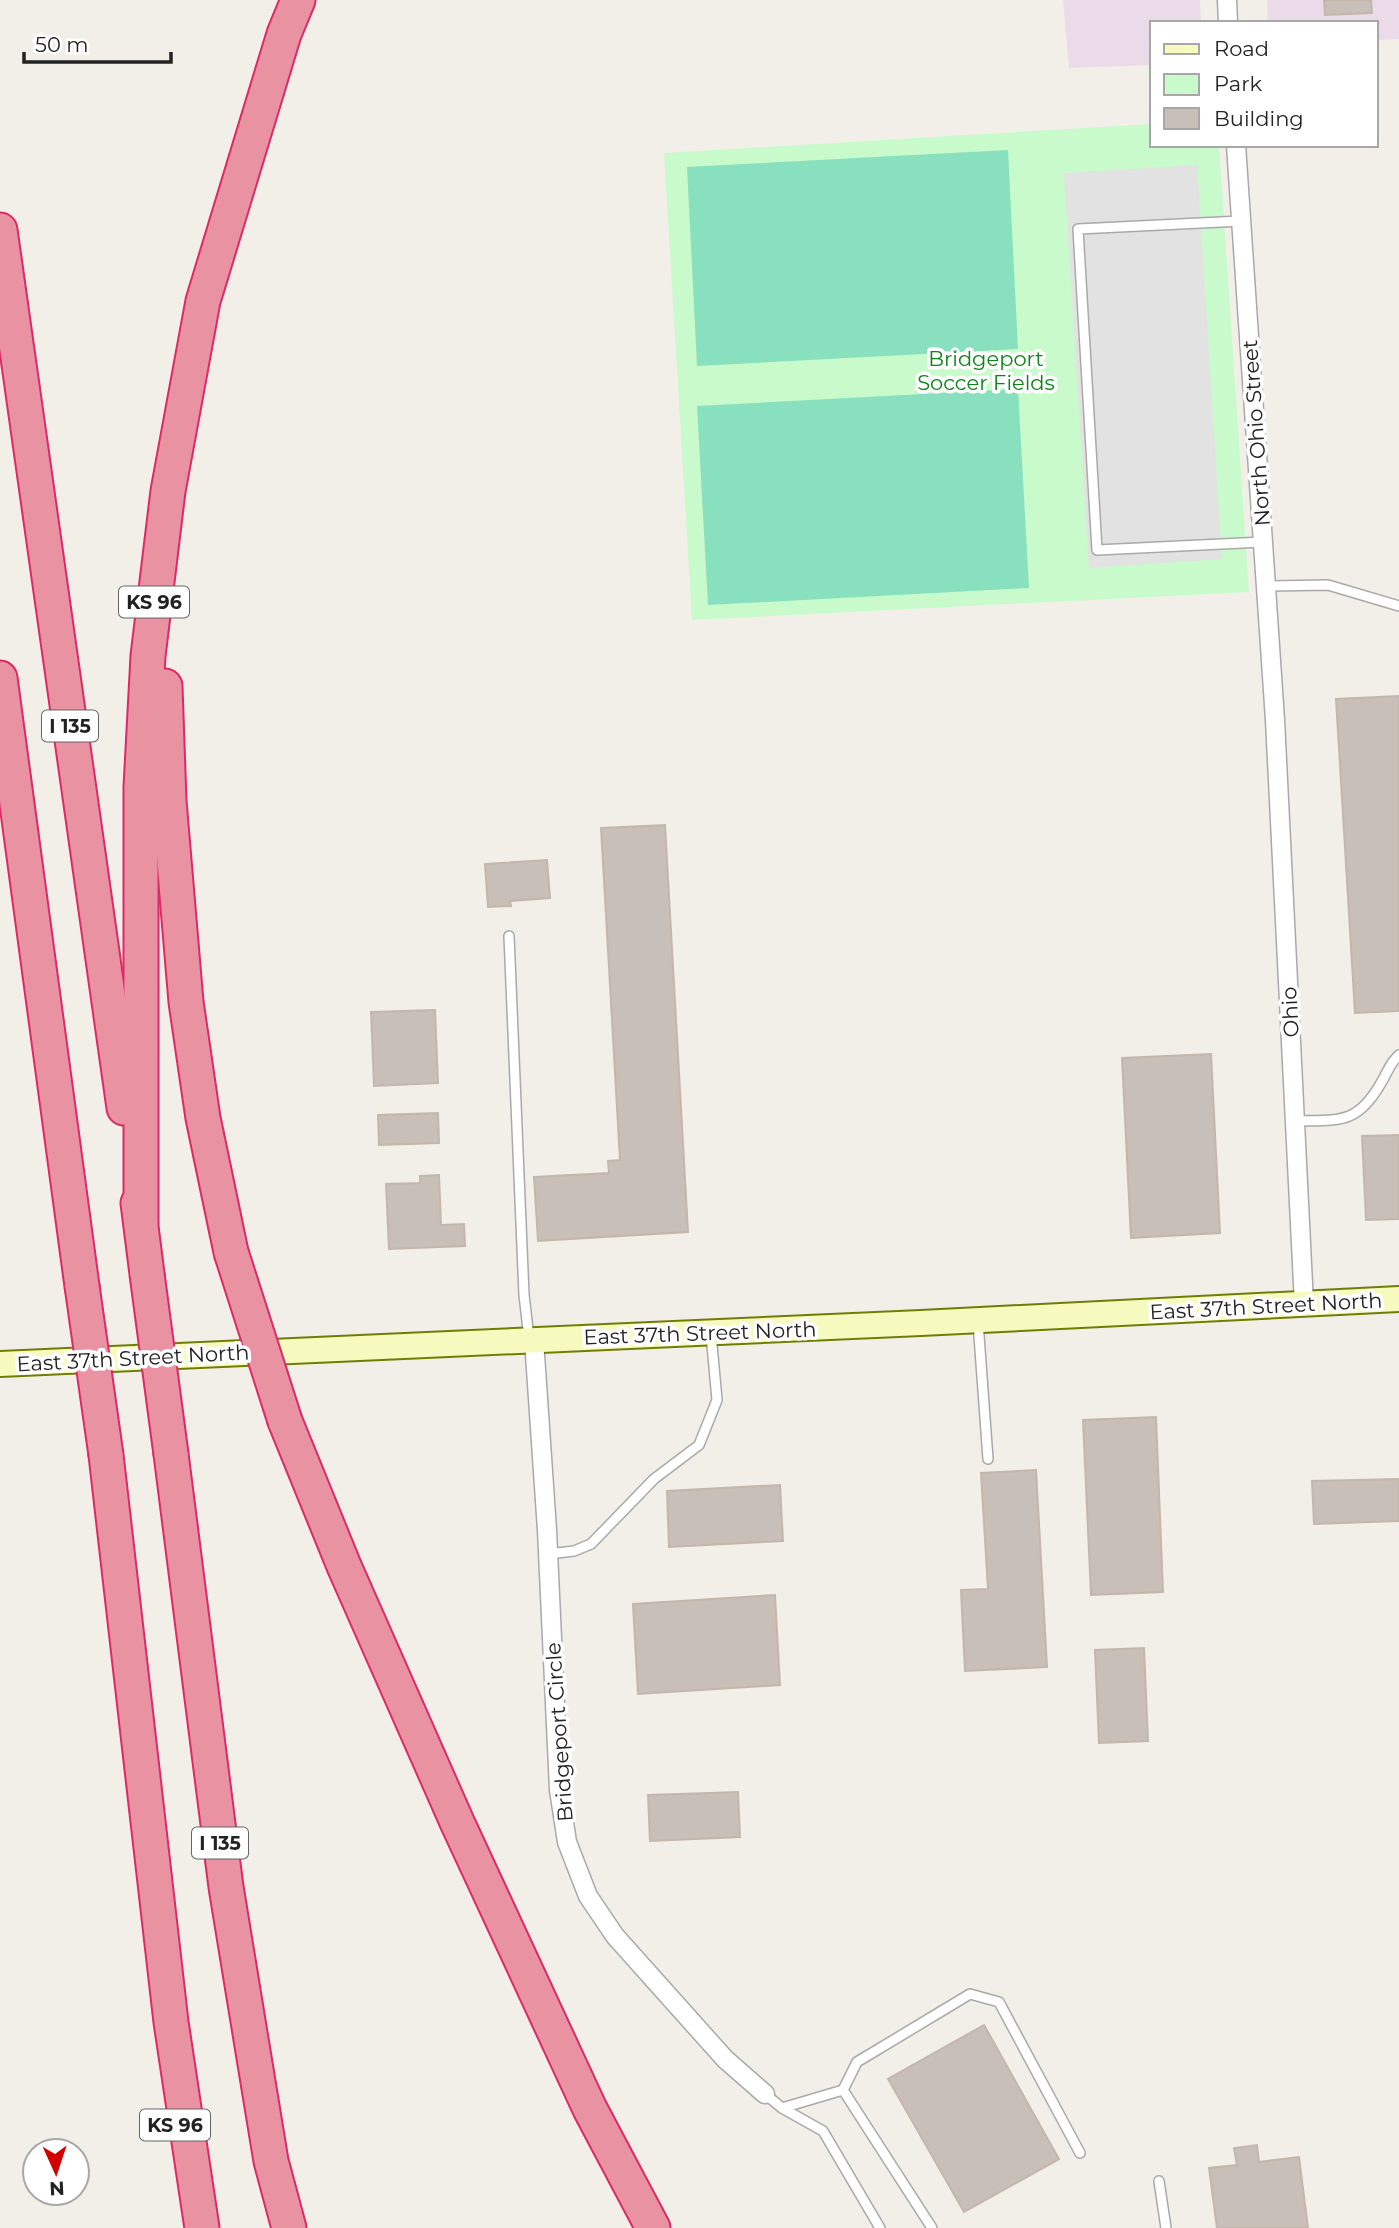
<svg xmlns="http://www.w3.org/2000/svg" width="1399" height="2228" font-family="Montserrat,sans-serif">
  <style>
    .industrial { fill: #ebdbe8 }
    .park { fill: #c8facc }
    .pitch { fill: #88e0be }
    .parking { fill: #e2e2e2 }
    .building { fill: #c7bfb8; stroke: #c4b6ab; stroke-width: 2 }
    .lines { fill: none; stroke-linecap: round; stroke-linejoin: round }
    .service-casing { stroke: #a9a9a9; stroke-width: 12 }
    .minor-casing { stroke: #a9a9a9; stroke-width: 21 }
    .secondary-casing { stroke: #707d05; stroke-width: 28 }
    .motorway-casing { stroke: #dc2a67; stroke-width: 37 }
    .service { stroke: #fff; stroke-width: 9 }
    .minor { stroke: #fff; stroke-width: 18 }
    .secondary { stroke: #f7fabf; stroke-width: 24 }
    .motorway { stroke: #e892a2; stroke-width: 33 }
    .motorway-bridge-casing { stroke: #dc2a67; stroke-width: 37; stroke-linecap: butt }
    .motorway-bridge { stroke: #e892a2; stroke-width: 33 }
    .labels { text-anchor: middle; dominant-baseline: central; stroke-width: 7; stroke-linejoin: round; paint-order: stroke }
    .shield { fill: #fff; stroke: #646464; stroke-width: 2 }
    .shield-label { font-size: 19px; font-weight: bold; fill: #222 }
    .park-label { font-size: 21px; fill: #0c8416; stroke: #fff }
    .street-label { font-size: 21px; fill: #222; stroke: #fff }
  </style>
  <rect width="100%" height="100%" fill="#f2efe9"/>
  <g class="industrial">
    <polygon points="1063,0 1200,0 1201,23 1152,23 1152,65 1069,68"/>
    <polygon points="1267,0 1399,0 1399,39 1376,40 1376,23 1268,23"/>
  </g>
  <polygon class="park" points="1152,124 1152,145 1219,145 1249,592 692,620 664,153"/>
  <g class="pitch">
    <polygon points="1008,150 1018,349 697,366 687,167"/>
    <polygon points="1018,389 1029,588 708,605 697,406"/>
  </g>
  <polygon class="parking" points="1197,165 1222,559 1089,568 1064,173"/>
  <g class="building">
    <polygon points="1324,0 1371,0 1372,13 1325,15"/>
    <polygon points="1399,696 1399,1011 1355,1013 1336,699"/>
    <polygon points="665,825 688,1232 538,1241 534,1177 609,1173 608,1161 620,1160 601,828"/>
    <polygon points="547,860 550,898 510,901 511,906 488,907 485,864"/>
    <polygon points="435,1010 438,1083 374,1086 371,1012"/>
    <polygon points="1211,1054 1220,1233 1131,1238 1122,1058"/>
    <polygon points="438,1113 439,1143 379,1145 378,1115"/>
    <polygon points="1399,1135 1399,1219 1366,1220 1362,1136"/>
    <polygon points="439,1175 441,1225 464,1224 465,1246 389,1249 386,1184 420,1183 420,1176"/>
    <polygon points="1156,1417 1163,1592 1091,1595 1083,1420"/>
    <polygon points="1036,1470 1047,1667 965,1671 961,1590 988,1589 981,1473"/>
    <polygon points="1399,1479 1399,1521 1314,1524 1312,1481"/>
    <polygon points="780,1485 783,1541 669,1547 667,1491"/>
    <polygon points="775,1595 780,1685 638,1694 633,1604"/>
    <polygon points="1144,1648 1148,1741 1099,1743 1095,1650"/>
    <polygon points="738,1792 740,1837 650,1841 648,1795"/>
    <polygon points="984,2025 1059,2159 964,2212 888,2079"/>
    <polygon points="1257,2145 1259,2162 1299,2157 1308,2228 1217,2228 1209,2168 1237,2165 1234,2148"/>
  </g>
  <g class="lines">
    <defs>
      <g id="service">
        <polyline points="1241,221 1078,229 1097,550 1263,542"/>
        <polyline points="1266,586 1328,585 1399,606"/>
        <polyline points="509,936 524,1295 529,1338"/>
        <path d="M1295,1121c44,-1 62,4 86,-38 7,-11 8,-19 18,-28"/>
        <polyline points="978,1322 988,1459"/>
        <polyline points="548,1554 574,1551 591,1544 654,1479 699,1445 717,1400 711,1334"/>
        <polyline points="765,2094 782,2108 823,2131 880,2228"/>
        <polyline points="782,2108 843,2090"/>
        <polyline points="1159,2181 1166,2228"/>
        <polyline points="932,2228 843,2090 857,2062 970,1994 999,2002 1080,2153"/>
      </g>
      <g id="minor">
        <polyline points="1227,0 1228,23"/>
        <polyline points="1236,145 1275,720 1304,1304"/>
        <polyline points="534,1340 547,1530 559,1790 567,1842 588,1896 615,1936 725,2059 765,2094"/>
      </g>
      <polyline id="secondary" points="0,1364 921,1323 1399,1299"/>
      <g id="motorway">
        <polyline points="0,230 124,1108"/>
        <polyline points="0,678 82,1286"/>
        <polyline points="165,686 169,801 186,1002 203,1118 231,1252"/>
        <polyline points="138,1203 147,1274"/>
        <polyline points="141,1223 141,787 148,656 168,491 203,301 284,34 298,0"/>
        <polyline points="285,1421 344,1566 457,1822 590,2109 653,2228"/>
        <polyline points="171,1454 226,1887 271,2161 289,2228"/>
        <polyline points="106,1455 171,2022 202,2228"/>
      </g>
    </defs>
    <use href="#service" class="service-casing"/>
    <use href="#minor" class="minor-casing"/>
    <use href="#secondary" class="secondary-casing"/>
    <use href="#motorway" class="motorway-casing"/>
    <use href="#service" class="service"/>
    <use href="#minor" class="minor"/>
    <use href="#secondary" class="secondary"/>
    <use href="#motorway" class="motorway"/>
    <defs>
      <g id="motorway-bridge">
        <polyline points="231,1252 285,1421"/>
        <polyline points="147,1274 171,1454"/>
        <polyline points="82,1286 106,1455"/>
      </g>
    </defs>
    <use href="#motorway-bridge" class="motorway-bridge-casing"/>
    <use href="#motorway-bridge" class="motorway-bridge"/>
  </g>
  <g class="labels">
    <g class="shield">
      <rect x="119" y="586.5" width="70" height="31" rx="5"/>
      <rect x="42" y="710.5" width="56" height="31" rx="5"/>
      <rect x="192" y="1827.5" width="56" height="31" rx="5"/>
      <rect x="140" y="2109.5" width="70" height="31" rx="5"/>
    </g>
    <g class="shield-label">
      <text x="154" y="602">KS 96</text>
      <text x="70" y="726">I 135</text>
      <text x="220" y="1843">I 135</text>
      <text x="175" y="2125">KS 96</text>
    </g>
    <g class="park-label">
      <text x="986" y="358">Bridgeport<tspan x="986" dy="24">Soccer Fields</tspan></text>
    </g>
    <g class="street-label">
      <text transform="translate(1256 433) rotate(-94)">North Ohio Street</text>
      <text transform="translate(1290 1012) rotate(-93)">Ohio</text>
      <text transform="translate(1266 1306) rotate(-3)">East 37th Street North</text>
      <text transform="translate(700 1333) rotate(-2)">East 37th Street North</text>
      <text transform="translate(133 1358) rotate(-3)">East 37th Street North</text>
      <text transform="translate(559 1732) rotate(-94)">Bridgeport Circle</text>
    </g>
  </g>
  <rect x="1150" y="21" width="228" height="126" fill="#ffffff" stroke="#a7a7a7" stroke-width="2"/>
  <rect x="1164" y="44" width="35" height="10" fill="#f7fabf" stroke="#a7a7a7" stroke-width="2"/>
  <text x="1214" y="56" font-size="21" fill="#222222">Road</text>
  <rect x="1164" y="74" width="35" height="21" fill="#c8facc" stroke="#a7a7a7" stroke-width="2"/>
  <text x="1214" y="91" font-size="21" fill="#222222">Park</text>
  <rect x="1164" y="108" width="35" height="21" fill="#c7bfb8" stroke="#a7a7a7" stroke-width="2"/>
  <text x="1214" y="126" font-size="21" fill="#222222">Building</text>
  <g transform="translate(56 2172) rotate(177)"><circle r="33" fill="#ffffff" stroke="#a7a7a7" stroke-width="2"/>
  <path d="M0-5L12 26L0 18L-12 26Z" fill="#d40000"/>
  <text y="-10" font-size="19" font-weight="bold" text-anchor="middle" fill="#222222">N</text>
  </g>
  <path d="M24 52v10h147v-10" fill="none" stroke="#222222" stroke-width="3.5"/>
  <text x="35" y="52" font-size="21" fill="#222222" stroke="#ffffff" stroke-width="5" paint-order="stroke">50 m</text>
</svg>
